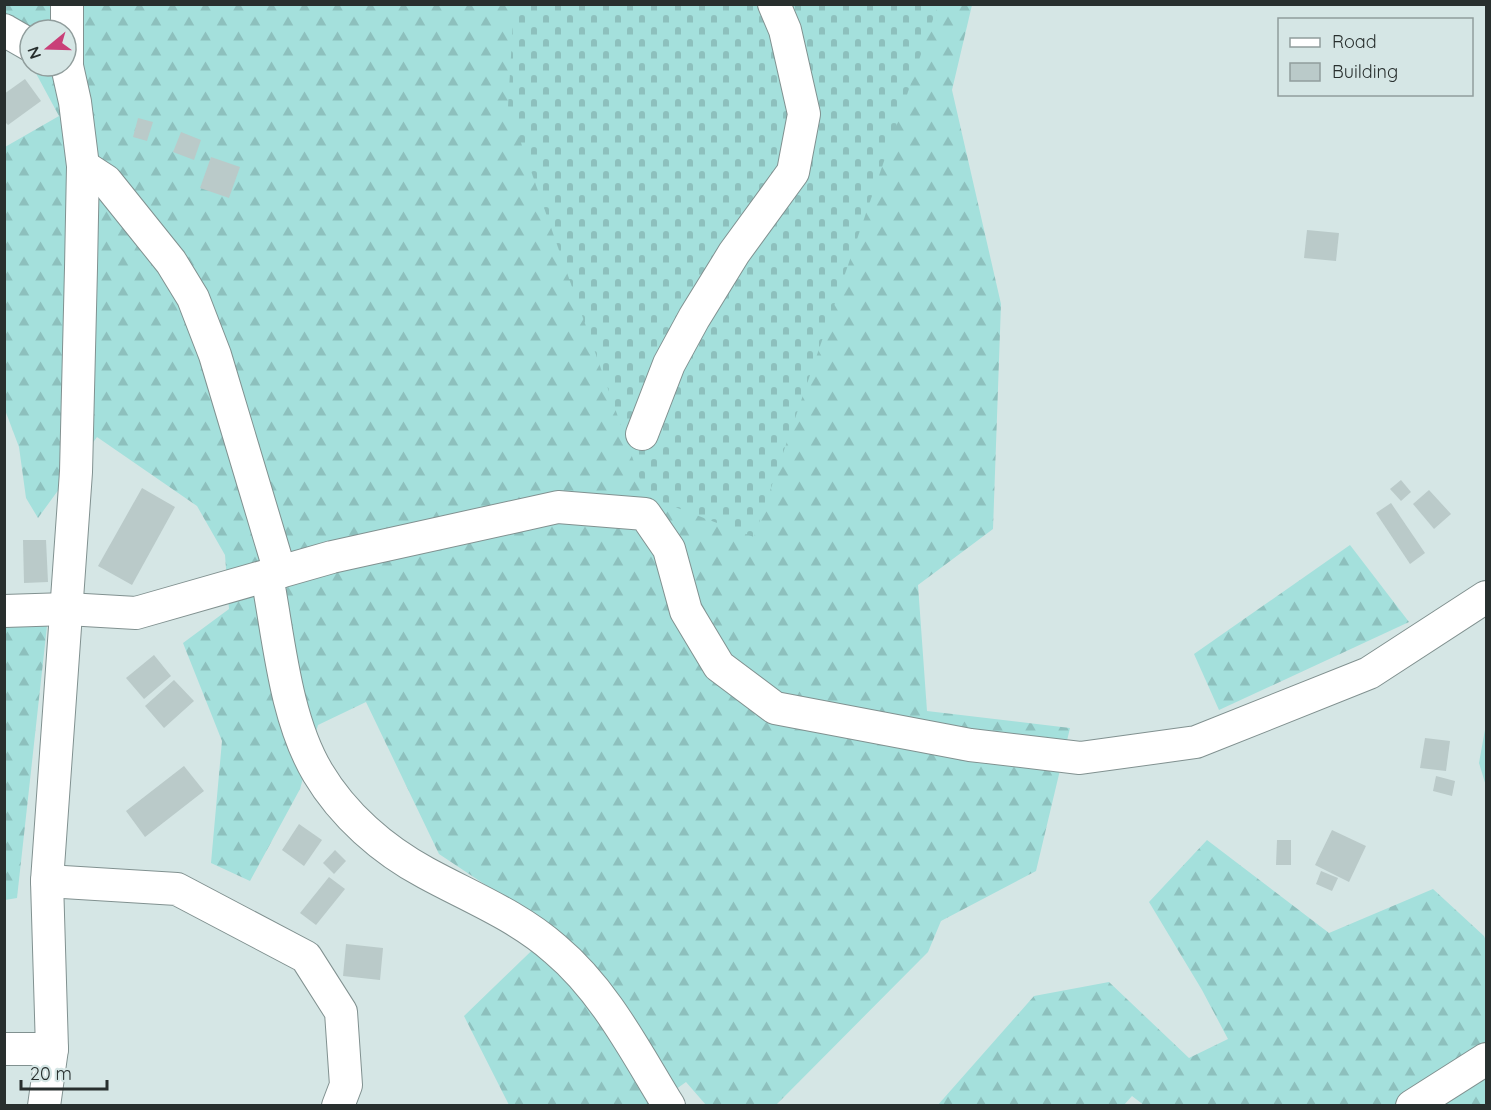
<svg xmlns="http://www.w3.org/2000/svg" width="1491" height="1110" font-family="Quicksand,sans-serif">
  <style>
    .forest { fill: url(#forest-firs) }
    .cemetery { fill: url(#cemetery-stones) }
    .building { fill: #bacac9 }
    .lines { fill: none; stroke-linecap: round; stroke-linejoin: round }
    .minor-casing { stroke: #819190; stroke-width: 34 }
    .minor { stroke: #fff; stroke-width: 32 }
  </style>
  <defs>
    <pattern id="forest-firs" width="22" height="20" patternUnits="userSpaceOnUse" patternTransform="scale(1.5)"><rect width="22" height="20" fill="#a4e0dc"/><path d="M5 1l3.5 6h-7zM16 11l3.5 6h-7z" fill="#8dc0bd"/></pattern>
    <pattern id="cemetery-stones" width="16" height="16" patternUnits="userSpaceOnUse" patternTransform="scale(1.5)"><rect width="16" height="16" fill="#a4e0dc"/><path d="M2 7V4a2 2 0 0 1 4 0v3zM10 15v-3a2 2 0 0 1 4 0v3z" fill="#8dc0bd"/></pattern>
  </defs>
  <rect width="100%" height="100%" fill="#d5e6e5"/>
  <g class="forest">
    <polygon points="5,5 972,5 952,90 1001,304 993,529 918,585 927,711 1070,728 1036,871 941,921 928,952 776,1105 706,1105 686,1082 654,1105 509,1105 464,1016 553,930 439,854 366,702 318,725 300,789 250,881 211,863 222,741 183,643 229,609 225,555 197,506 97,437 38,518 26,498 19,447 5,410 5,147 59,116 32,66 66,66 66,30 30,30 30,63 5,17"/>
    <polygon points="1350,545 1409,622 1219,710 1194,654"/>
    <polygon points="47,626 17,898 5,900 5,627"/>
    <polygon points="1486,724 1486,786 1479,763"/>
    <polygon points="1207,840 1329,933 1433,889 1484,936 1486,941 1486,1105 1145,1106 1132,1096 1124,1105 937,1106 1034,996 1109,982 1189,1058 1228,1039 1202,990 1149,902"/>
  </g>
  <polygon class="cemetery" points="514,5 938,5 754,537 646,496 508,106"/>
  <g class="building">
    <polygon points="25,79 41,101 8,125 4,121 4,94"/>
    <polygon points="138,118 153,122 147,141 133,137"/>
    <polygon points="181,132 201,140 194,160 173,152"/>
    <polygon points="211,157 240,167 229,198 200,188"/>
    <polygon points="1307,230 1339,233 1336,261 1304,258"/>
    <polygon points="1401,480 1411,492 1401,501 1390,489"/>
    <polygon points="142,488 175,507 132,585 98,566"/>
    <polygon points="1429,490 1451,514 1434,529 1413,504"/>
    <polygon points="1391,503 1425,553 1410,564 1376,513"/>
    <polygon points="23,540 46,540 48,582 24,583"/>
    <polygon points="154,655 171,676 144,699 126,678"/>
    <polygon points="174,680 194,701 164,728 145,706"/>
    <polygon points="1425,738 1450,741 1446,771 1420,768"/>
    <polygon points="184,766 204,791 145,837 126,811"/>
    <polygon points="1436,776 1455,781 1452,796 1433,791"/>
    <polygon points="299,824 322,840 304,866 282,850"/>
    <polygon points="1332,830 1366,846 1349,882 1315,865"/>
    <polygon points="1277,840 1291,840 1291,865 1276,865"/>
    <polygon points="335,850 346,861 334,874 323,863"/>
    <polygon points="1321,871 1338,878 1332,891 1316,884"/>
    <polygon points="329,877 345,889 316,925 300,913"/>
    <polygon points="346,944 383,948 380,980 343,976"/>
  </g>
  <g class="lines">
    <defs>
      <g id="minor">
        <polyline points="4,30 30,45"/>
        <polyline points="83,166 106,181 171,262 193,298 215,355 280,572"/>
        <polyline points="642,434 669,364 694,318 734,253 793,172 804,114 785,30 774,4"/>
        <path d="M267,576c12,63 18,142 51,197 25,42 65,77 108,100 44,24 92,43 129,76 50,42 80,102 114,157"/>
        <polyline points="4,611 67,609 136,613 332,557 558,507 645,514 669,549 686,611 719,666 775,708 970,745 1080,758 1196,742 1369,673 1486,597"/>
        <polyline points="47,881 177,889 306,957 341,1012 346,1085 338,1106"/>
        <polyline points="4,1049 52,1049"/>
        <polyline points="44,1106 52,1049 47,881 76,472 81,268 83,166 75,102 67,66 67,4"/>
        <polyline points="1412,1106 1486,1059"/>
      </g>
    </defs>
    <use href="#minor" class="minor-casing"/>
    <use href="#minor" class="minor"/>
  </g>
  <rect width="1491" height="1110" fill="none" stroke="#282f2e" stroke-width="12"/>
  <rect x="1278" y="18" width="195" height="78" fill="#d5e6e5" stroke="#909d9c" stroke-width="1.5"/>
  <rect x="1290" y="38" width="30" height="9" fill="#ffffff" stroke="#909d9c" stroke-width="1.5"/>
  <text x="1332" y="48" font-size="18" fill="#282f2e">Road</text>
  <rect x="1290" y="63" width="30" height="18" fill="#bacac9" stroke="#909d9c" stroke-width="1.5"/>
  <text x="1332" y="78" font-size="18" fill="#282f2e">Building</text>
  <g transform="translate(48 48) rotate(251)"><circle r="28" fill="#d5e6e5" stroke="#909d9c" stroke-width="1.5"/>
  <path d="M0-4.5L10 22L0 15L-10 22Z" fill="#c93f78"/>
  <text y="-9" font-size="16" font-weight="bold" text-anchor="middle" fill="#282f2e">N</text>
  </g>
  <path d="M21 1080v9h86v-9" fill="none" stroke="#282f2e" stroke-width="3"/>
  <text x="30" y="1080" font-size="18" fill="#282f2e" stroke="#d5e6e5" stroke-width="4.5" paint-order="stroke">20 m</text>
</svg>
